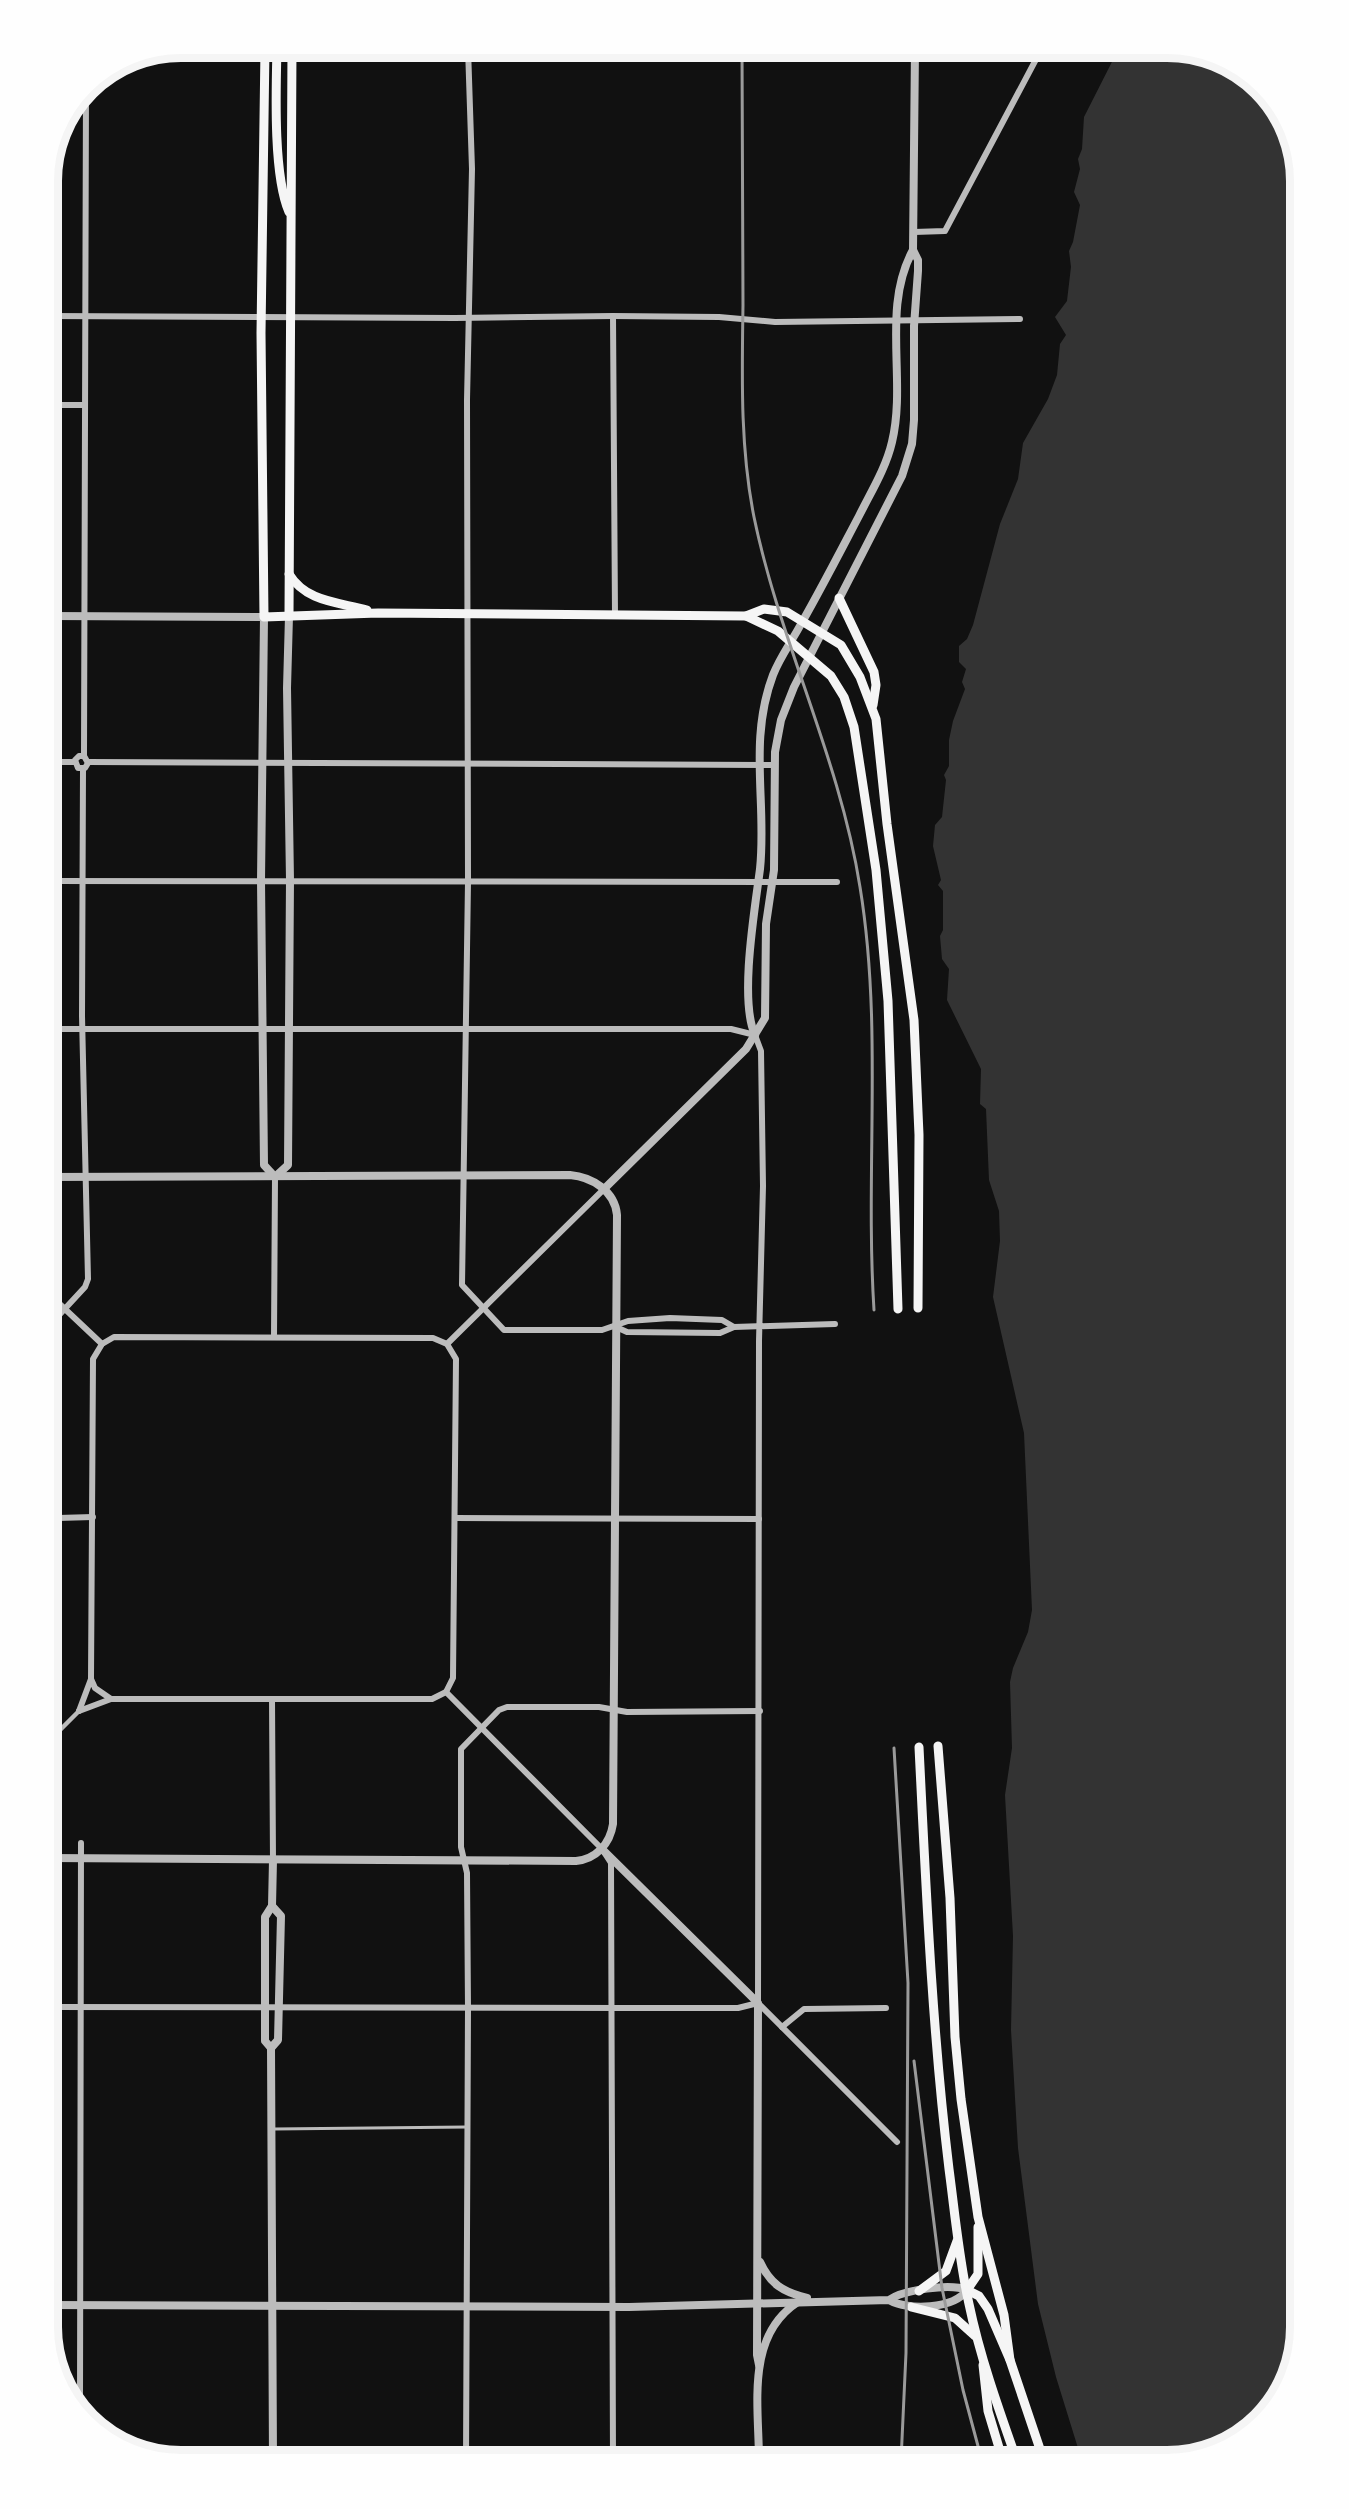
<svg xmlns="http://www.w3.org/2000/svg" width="1349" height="2509" font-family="'Roboto Condensed',sans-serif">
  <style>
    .water { fill: #333 }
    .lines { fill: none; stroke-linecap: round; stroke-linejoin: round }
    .service { stroke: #bcbcbc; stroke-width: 3 }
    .pedestrian { stroke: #bcbcbc; stroke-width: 4.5 }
    .minor { stroke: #bcbcbc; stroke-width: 6 }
    .tertiary { stroke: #bcbcbc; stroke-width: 8 }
    .primary { stroke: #f5f5f5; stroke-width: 9 }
    .rail { stroke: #9a9a9a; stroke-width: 3 }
    .rim { fill: none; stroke: #f5f5f5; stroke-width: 8 }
  </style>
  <rect width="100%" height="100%" fill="#111"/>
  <polygon class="water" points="1119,48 1176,48 1242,71 1291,130 1301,182 1301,2328 1279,2401 1219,2451 1167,2461 1082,2461 1056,2377 1038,2304 1018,2148 1011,2030 1013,1936 1005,1795 1012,1748 1010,1682 1013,1668 1028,1632 1032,1610 1024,1433 993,1297 1000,1241 999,1211 989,1180 986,1109 980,1104 981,1069 947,1000 949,969 942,959 940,936 943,930 943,891 938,885 941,880 933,846 935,825 942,817 946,780 944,775 949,766 949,740 953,721 965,689 962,682 966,669 959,662 959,646 967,639 973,625 1000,524 1018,479 1023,443 1048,399 1057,375 1060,344 1066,335 1055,317 1067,301 1071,267 1069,251 1073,242 1080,205 1074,192 1080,169 1078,159 1082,149 1084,117"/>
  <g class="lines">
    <polyline class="service" points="274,2129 467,2127"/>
    <polyline class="pedestrian" points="48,1742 79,1711"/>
    <g class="minor">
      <polyline points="468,48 472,169 467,400 468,882 462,1285 504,1330 602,1330 628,1321 670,1318 722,1320 734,1327 835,1324"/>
      <polyline points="914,232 945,231 1042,48"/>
      <polyline points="48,316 455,318 613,316 719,317 775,322 1020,319"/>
      <polyline points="613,316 615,615"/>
      <polyline points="48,405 85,405"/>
      <polyline points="84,756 79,756 75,760 78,768 85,768 88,763 84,756 86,89"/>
      <polyline points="48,762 74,762"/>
      <polyline points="88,762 775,765"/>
      <polyline points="48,881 837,882"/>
      <polyline points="48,1029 731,1029 755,1035 761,1051 763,1186 759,1341 758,2003"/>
      <polyline points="48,1293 102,1344"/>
      <polyline points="48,1327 85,1287 88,1279 82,1016 83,769"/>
      <polyline points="616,1327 627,1332 720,1333 734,1327"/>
      <polyline points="274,1337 275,1177"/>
      <polyline points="447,1344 604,1189"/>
      <polyline points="48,1510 58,1518"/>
      <polyline points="455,1518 759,1519"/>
      <polyline points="48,1525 58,1518 93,1517"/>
      <polyline points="446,1692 602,1849 611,1863 613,2461"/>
      <polyline points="272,1699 273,1860"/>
      <polyline points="79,1711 91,1679 93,1359 102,1344 114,1337 433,1338 447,1344 456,1359 453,1678 446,1692 432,1699 111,1699 95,1688 91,1679"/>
      <polyline points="79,1711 111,1699"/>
      <polyline points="758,2003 897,2142"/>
      <polyline points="48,2007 625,2008 738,2008 758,2003"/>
      <polyline points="782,2027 804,2009 886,2008"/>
      <polyline points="80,2405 81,1843"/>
      <polyline points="466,2461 468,2009 467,1873 461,1847 461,1749 499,1710 507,1707 599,1707 627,1712 760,1711"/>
    </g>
    <g class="tertiary">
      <polyline points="48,616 264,617 261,881 264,1165 275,1177"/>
      <path d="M755,1035c-16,-35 0,-127 5,-166 7,-66 -12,-128 13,-194 7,-18 19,-34 28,-51 20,-35 39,-72 58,-108 12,-24 27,-48 33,-74 15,-62 -11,-134 21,-192"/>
      <polyline points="275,1177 288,1165 290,880 287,688 289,616"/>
      <polyline points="604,1189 746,1049 765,1018 766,924 774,870 775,752 781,720 794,687 902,476 912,444 914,420 914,326 918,271 918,260 913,250 915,48"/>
      <polyline points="602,1849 758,2003 757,2355 759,2365"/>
      <path d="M48,1858l528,3c20,-2 34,-17 37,-37l4,-609c-2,-24 -25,-38 -47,-40l-522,2"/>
      <polyline points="271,2048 278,2040 281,1916 272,1906"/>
      <path d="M760,2262c10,22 23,30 47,36"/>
      <path d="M48,2305l581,2 260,-7c19,11 65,9 78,-10 -17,-7 -64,0 -78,10"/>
      <polyline points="273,2461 271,2048 265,2041 265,1917 272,1906 273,1860"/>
      <path d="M759,2461c0,-55 -14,-125 39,-159"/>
    </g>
    <g class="primary">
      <polyline points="265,48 261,333 264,617 378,613 746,616 764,609 787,612 841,645 860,677 876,719 887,824 914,1020 919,1135 918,1308"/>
      <path d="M277,48c-1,42 -4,127 12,164"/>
      <path d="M289,574c17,28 49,28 78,36"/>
      <polyline points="839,598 874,672 876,685 873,705"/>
      <polyline points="289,616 292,48"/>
      <polyline points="746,616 778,631 831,676 844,697 854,727 876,870 888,1001 898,1309"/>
      <polyline points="938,1746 950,1898 955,2037 961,2099 978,2217 1004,2315 1010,2360"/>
      <path d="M919,1747c7,141 13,282 30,422 6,45 10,91 20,135 11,53 30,106 48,157"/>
      <polyline points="967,2290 979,2296 988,2309 1010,2360 1044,2461"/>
      <polyline points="967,2290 978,2274 978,2227"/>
      <polyline points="919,2291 946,2271 957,2241"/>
      <polyline points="911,2307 955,2318 975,2336"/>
      <polyline points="983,2365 988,2411 1003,2461"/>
    </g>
    <g class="rail">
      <path d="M742,48c0,86 1,172 1,257 -1,71 -3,142 11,212 26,126 86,242 106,370 23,140 5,282 14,423"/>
      <polyline points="894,1748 908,1983 906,2353 901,2461"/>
      <polyline points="914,2061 942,2288 963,2390 982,2461"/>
    </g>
  </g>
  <path d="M0 0H1349V2509H0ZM181 58H1167A123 123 0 0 1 1290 181V2327A123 123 0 0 1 1167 2450H181A123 123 0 0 1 58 2327V181A123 123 0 0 1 181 58Z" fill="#fefefe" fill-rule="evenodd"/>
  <path class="rim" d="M181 58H1167A123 123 0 0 1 1290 181V2327A123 123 0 0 1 1167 2450H181A123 123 0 0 1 58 2327V181A123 123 0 0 1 181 58Z"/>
</svg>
